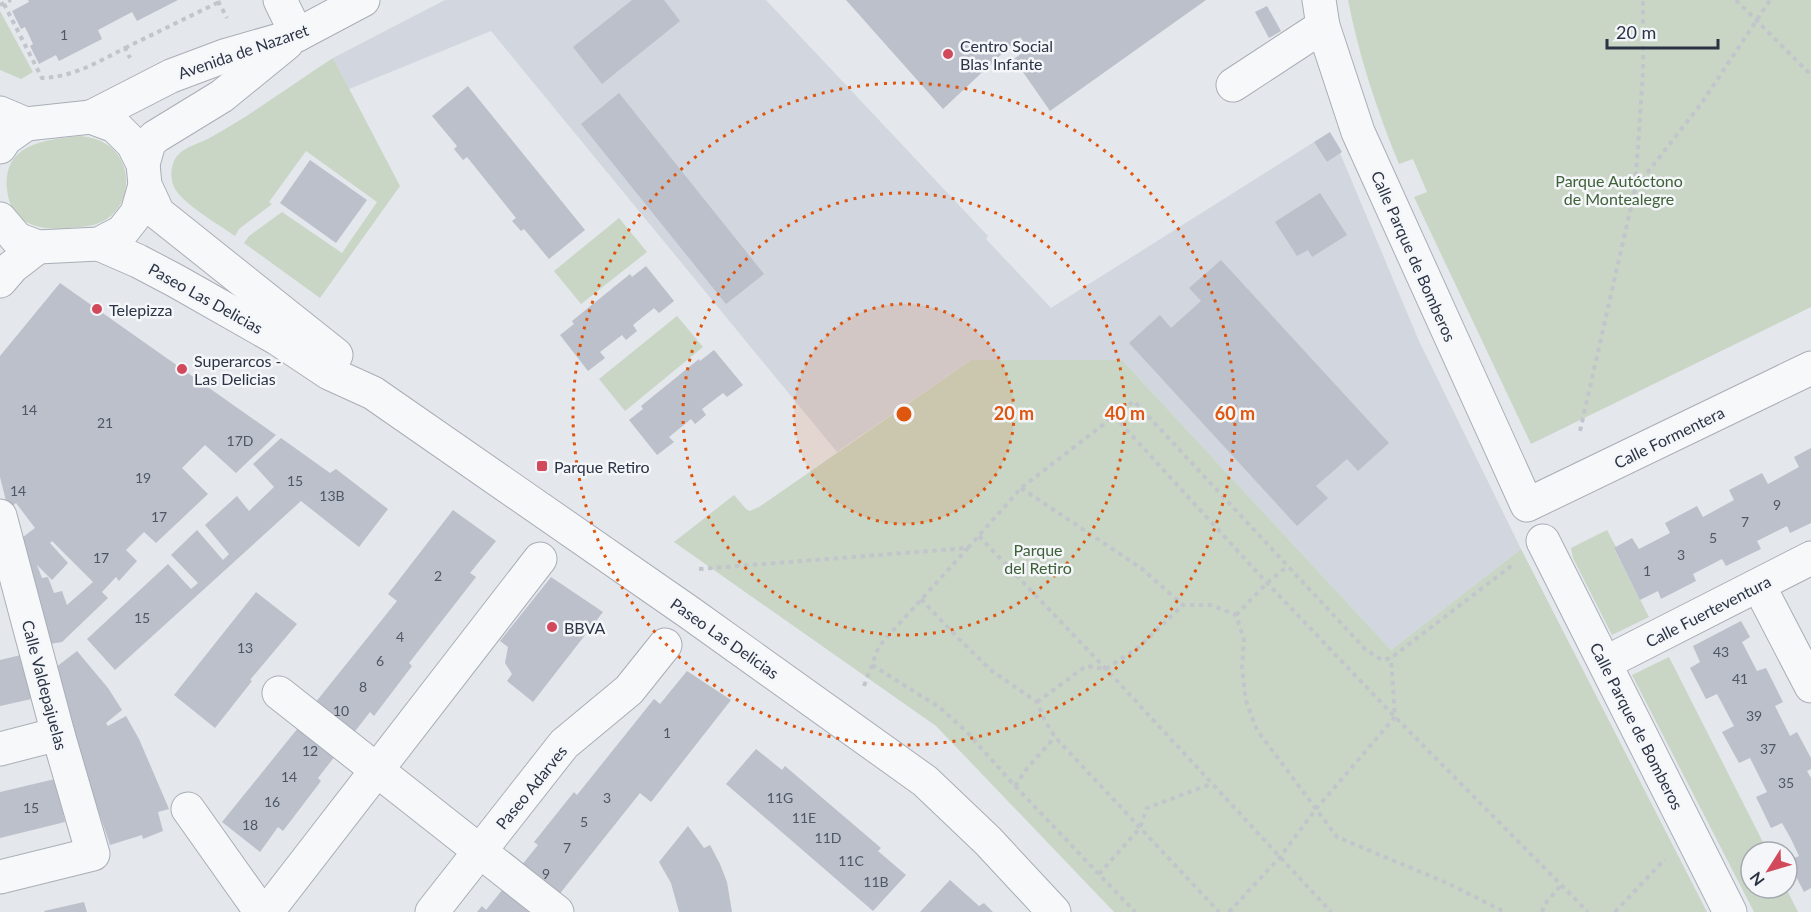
<svg xmlns="http://www.w3.org/2000/svg" width="1811" height="912" font-family="Lato,sans-serif">
  <style>
    .built { fill: #d2d6de }
    .green { fill: #c9d6c5 }
    .building { fill: #bbc0ca; fill-rule: evenodd }
    .lines { fill: none; stroke-linecap: round; stroke-linejoin: round }
    .minor-casing { stroke: #a9aeb7; stroke-width: 35 }
    .path { stroke: #c2c5cb; stroke-width: 4; stroke-dasharray: 4.5 4.5; stroke-linecap: butt }
    .minor { stroke: #f7f8fa; stroke-width: 33 }
    .ring { fill: none; stroke: #df570f; stroke-width: 3; stroke-dasharray: 3 6 }
    .poi-dot { fill: #d1495b; stroke: #f4f6f9; stroke-width: 2 }
    .labels { text-anchor: middle; dominant-baseline: central; stroke-width: 5; stroke-linejoin: round; paint-order: stroke }
    .number-label { font-size: 14px; fill: #4f5766 }
    .poi-label { font-size: 16px; fill: #2b3445; stroke: #f4f6f9; text-anchor: start }
    .street-label { font-size: 16px; fill: #2b3445; stroke: #f4f6f9 }
    .park-label { font-size: 16px; fill: #3f6138; stroke: #f4f6f9 }
    .centre { fill: #df570f; stroke: #f4f6f9; stroke-width: 3 }
    .ring-label { font-size: 18px; text-anchor: middle; font-weight: bold; fill: #df570f; stroke: #f4f6f9; stroke-width: 5; stroke-linejoin: round; paint-order: stroke }
  </style>
  <rect width="100%" height="100%" fill="#e4e7ec"/>
  <polygon class="built" points="445,0 766,0 988,236 986,239 1051,308 1314,142 1327,162 1340,153 1419,341 1521,549 1391,650 1122,360 971,360 837,452 491,31 349,89 333,58"/>
  <g class="green">
    <path d="M1348,0h463v307l-280,137 -117,-247 13,-5 -14,-33 -14,5c-22,-53 -40,-108 -51,-164z"/>
    <polygon points="0,11 33,72 21,79 0,70"/>
    <path d="M333,58l67,128 -80,112 -76,-55 5,-7 33,-24 60,41 35,-51 -71,-51 -37,51 3,2 -33,25 -4,7c-15,-11 -54,-33 -61,-49 -4,-9 -4,-22 3,-31 8,-10 25,-13 36,-20 41,-23 80,-52 120,-78z"/>
    <path d="M81,136c18,2 33,9 41,26 10,23 2,51 -23,61 -9,4 -21,4 -31,5 -29,3 -58,-4 -61,-39 -4,-47 40,-49 74,-53z"/>
    <polygon points="619,218 647,252 581,304 554,271"/>
    <polygon points="677,316 703,347 625,411 599,379"/>
    <polygon points="971,360 1122,360 1391,650 1521,549 1707,912 1114,912 936,726 674,542 734,495 746,509 750,511 759,507"/>
    <polygon points="1607,530 1616,547 1614,549 1649,617 1612,635 1573,558 1571,548"/>
    <polygon points="1669,657 1768,852 1751,852 1751,888 1786,888 1798,912 1754,912 1632,675"/>
  </g>
  <g class="building">
    <polygon points="28,0 178,0 137,21 132,12 98,30 102,39 59,61 56,55 39,64 30,46 33,44 25,27 21,29 12,11 29,2"/>
    <polygon points="632,0 664,0 680,21 602,84 573,47"/>
    <polygon points="846,0 1206,0 1050,111 1014,59 1029,48 1020,37 943,109"/>
    <polygon points="1267,6 1281,31 1269,38 1255,12"/>
    <polygon points="468,86 585,230 549,259 524,229 521,231 512,221 516,218 467,157 463,160 454,149 457,146 432,116"/>
    <polygon points="619,93 764,274 726,304 581,124"/>
    <polygon points="1330,132 1342,152 1327,162 1314,142"/>
    <polygon points="310,160 367,200 336,243 280,203"/>
    <polygon points="1320,193 1347,235 1312,257 1308,250 1297,256 1275,222"/>
    <polygon points="1221,260 1389,443 1358,471 1347,459 1316,486 1328,498 1297,526 1129,343 1160,315 1171,328 1201,301 1189,288"/>
    <polygon points="646,266 674,301 659,313 654,308 633,325 637,331 626,340 622,335 600,352 605,358 588,371 560,335 574,324 572,321 630,274 632,277"/>
    <path d="M60,283l216,152 -40,38 -31,-28 -23,23 26,26 -52,49 -12,-11 -18,18 11,11 -18,20 -3,-4 -14,15 6,6 -46,44 -18,3 -29,-102 20,-15 -19,-25 -8,6 -8,-32v-121zM52,541l41,41 -26,23 -5,-14 -8,2 -6,-16 -6,1 -5,-13 15,15 16,-17 -18,-20z"/>
    <polygon points="714,350 743,385 727,397 723,393 702,409 706,415 695,424 691,419 669,437 674,442 657,455 629,420 643,409 641,406 699,359 700,361"/>
    <polygon points="281,438 330,473 336,469 388,509 359,547 301,501 115,670 87,639 168,564 191,589 198,583 171,555 197,530 223,560 229,554 205,525 237,496 249,511 274,487 253,464"/>
    <polygon points="1811,448 1811,523 1790,533 1787,526 1757,541 1761,549 1726,566 1722,559 1693,574 1696,581 1661,599 1658,591 1640,600 1614,548 1632,538 1639,549 1670,533 1665,523 1697,506 1703,517 1734,500 1729,490 1762,473 1768,484 1799,467 1794,457"/>
    <polygon points="453,510 496,541 470,573 476,577 409,663 412,666 374,716 370,712 349,739 311,708 397,601 388,594"/>
    <polygon points="551,577 603,612 533,702 507,681 512,674 505,663 508,647 500,641"/>
    <polygon points="256,592 297,624 250,680 252,681 215,728 174,695"/>
    <polygon points="1741,621 1750,637 1742,642 1757,671 1766,668 1783,702 1775,706 1790,736 1797,732 1811,758 1811,769 1807,771 1811,778 1811,888 1804,892 1788,861 1799,856 1791,839 1782,823 1771,828 1756,797 1767,792 1750,758 1739,763 1722,732 1734,726 1725,709 1717,694 1706,699 1690,668 1700,662 1693,646"/>
    <polygon points="77,651 108,688 122,710 106,723 108,726 126,716 139,739 169,809 158,812 163,831 143,839 142,835 110,845 51,671"/>
    <polygon points="25,654 36,698 0,706 0,660"/>
    <polygon points="687,671 731,700 651,802 640,793 554,901 517,871 538,845 534,842 574,792 577,795 654,699 660,704"/>
    <polygon points="302,723 339,751 318,778 321,781 283,831 278,827 260,852 222,822"/>
    <polygon points="756,749 782,770 785,766 881,848 878,851 906,875 873,911 726,784"/>
    <polygon points="55,779 65,822 0,838 0,792"/>
    <polygon points="688,826 704,848 710,845 720,864 727,882 732,912 679,912 671,883 659,862"/>
    <polygon points="950,880 979,906 984,903 993,912 920,912"/>
    <polygon points="507,884 542,912 477,912 482,906 486,910"/>
    <polygon points="84,902 87,912 45,912 44,911"/>
  </g>
  <g class="lines">
    <defs>
      <g id="minor">
        <polyline points="280,0 297,35"/>
        <polyline points="1319,0 1323,26 1358,132 1527,505 1811,368"/>
        <polyline points="1233,85 1323,26"/>
        <polyline points="0,113 26,124 91,117 115,126 133,144 143,164 145,185 158,213 336,355"/>
        <polyline points="91,117 171,76 227,55 297,35 363,0"/>
        <polyline points="0,147 5,139 26,124"/>
        <polyline points="143,164 149,143 155,137 222,96 287,43"/>
        <polyline points="0,219 17,239 38,247 99,244 122,232 137,213 145,185"/>
        <polyline points="99,244 138,261 176,281 278,339 329,373 373,393 690,613 925,781 988,841 1054,912"/>
        <polyline points="0,281 12,267 38,247"/>
        <polyline points="0,516 58,734 93,854 0,877"/>
        <polyline points="1543,541 1730,912"/>
        <polyline points="1759,586 1811,686"/>
        <polyline points="1605,663 1811,558"/>
        <polyline points="279,693 557,912"/>
        <polyline points="0,749 58,734"/>
        <polyline points="188,809 261,912"/>
        <polyline points="267,912 540,559"/>
        <polyline points="432,912 564,744 629,690 665,645"/>
      </g>
    </defs>
    <use href="#minor" class="minor-casing"/>
    <g class="path">
      <polyline points="1736,0 1811,75"/>
      <polyline points="218,1 227,18"/>
      <path d="M4,4l38,74c31,-1 56,-16 83,-30l5,10"/>
      <polyline points="0,5 11,0"/>
      <polyline points="125,48 219,2"/>
      <polyline points="1636,187 1701,104 1770,0"/>
      <polyline points="1114,416 1267,583 1395,717 1588,912"/>
      <polyline points="1580,431 1635,189 1643,73 1643,0"/>
      <polyline points="1021,488 1141,568 1183,605 1211,605 1236,615 1244,640 1242,668 1246,701 1257,730 1337,837 1447,883 1505,912"/>
      <polyline points="979,536 1106,669 1331,912"/>
      <polyline points="699,569 968,548 1021,488 1134,401 1366,650 1382,660 1391,658 1515,563"/>
      <polyline points="921,599 958,638 992,671 1037,702 1045,721 1055,737 1219,912"/>
      <polyline points="1236,615 1267,583 1288,566"/>
      <polyline points="872,665 939,707 967,732 1015,786 1135,912"/>
      <polyline points="864,686 879,646 968,548"/>
      <polyline points="1037,702 1086,666 1106,669 1139,647 1183,605"/>
      <polyline points="1015,786 1028,767 1055,737"/>
      <polyline points="1099,874 1140,828 1147,808 1211,784"/>
      <polyline points="1229,912 1280,857 1316,809 1395,717 1391,658"/>
      <polyline points="1542,912 1545,904 1562,884"/>
      <polyline points="1615,912 1665,859"/>
    </g>
    <use href="#minor" class="minor"/>
  </g>
  <circle cx="904" cy="414" r="110" fill="#df570f" fill-opacity=".12"/>
  <g class="ring">
    <circle cx="904" cy="414" r="110"/>
    <circle cx="904" cy="414" r="221"/>
    <circle cx="904" cy="414" r="331"/>
  </g>
  <g class="poi-dot">
    <circle cx="948" cy="54" r="6"/>
    <circle cx="97" cy="309" r="6"/>
    <circle cx="182" cy="369" r="6"/>
    <rect x="536" y="460" width="12" height="12" rx="3"/>
    <circle cx="552" cy="627" r="6"/>
  </g>
  <g class="labels">
    <g class="number-label">
      <text x="64" y="34">1</text>
      <text x="29" y="409">14</text>
      <text x="105" y="422">21</text>
      <text x="240" y="440">17D</text>
      <text x="143" y="477">19</text>
      <text x="295" y="480">15</text>
      <text x="18" y="490">14</text>
      <text x="332" y="495">13B</text>
      <text x="1777" y="504">9</text>
      <text x="159" y="516">17</text>
      <text x="1745" y="521">7</text>
      <text x="1713" y="537">5</text>
      <text x="1681" y="554">3</text>
      <text x="101" y="557">17</text>
      <text x="1647" y="570">1</text>
      <text x="438" y="575">2</text>
      <text x="142" y="617">15</text>
      <text x="400" y="636">4</text>
      <text x="245" y="647">13</text>
      <text x="1721" y="651">43</text>
      <text x="380" y="660">6</text>
      <text x="1740" y="678">41</text>
      <text x="363" y="686">8</text>
      <text x="341" y="710">10</text>
      <text x="1754" y="715">39</text>
      <text x="667" y="732">1</text>
      <text x="1768" y="748">37</text>
      <text x="310" y="750">12</text>
      <text x="289" y="776">14</text>
      <text x="1786" y="782">35</text>
      <text x="607" y="797">3</text>
      <text x="780" y="797">11G</text>
      <text x="272" y="801">16</text>
      <text x="31" y="807">15</text>
      <text x="804" y="817">11E</text>
      <text x="584" y="821">5</text>
      <text x="250" y="824">18</text>
      <text x="828" y="837">11D</text>
      <text x="567" y="847">7</text>
      <text x="851" y="860">11C</text>
      <text x="546" y="873">9</text>
      <text x="876" y="881">11B</text>
    </g>
    <g class="poi-label">
      <text x="960" y="45">Centro Social<tspan x="960" dy="18">Blas Infante</tspan></text>
      <text x="109" y="309">Telepizza</text>
      <text x="194" y="360">Superarcos -<tspan x="194" dy="18">Las Delicias</tspan></text>
      <text x="554" y="466">Parque Retiro</text>
      <text x="564" y="627">BBVA</text>
    </g>
    <g class="street-label">
      <text transform="translate(243 51) rotate(-19)">Avenida de Nazaret</text>
      <text transform="translate(1414 256) rotate(66)">Calle Parque de Bomberos</text>
      <text transform="translate(206 298) rotate(29)">Paseo Las Delicias</text>
      <text transform="translate(1669 437) rotate(-26)">Calle Formentera</text>
      <text transform="translate(1708 611) rotate(-27)">Calle Fuerteventura</text>
      <text transform="translate(725 638) rotate(35)">Paseo Las Delicias</text>
      <text transform="translate(45 685) rotate(75)">Calle Valdepajuelas</text>
      <text transform="translate(1637 726) rotate(63)">Calle Parque de Bomberos</text>
      <text transform="translate(531 787) rotate(-51)">Paseo Adarves</text>
    </g>
    <g class="park-label">
      <text x="1619" y="180">Parque Autóctono<tspan x="1619" dy="18">de Montealegre</tspan></text>
      <text x="1038" y="549">Parque<tspan x="1038" dy="18">del Retiro</tspan></text>
    </g>
  </g>
  <circle cx="904" cy="414" r="9" class="centre"/>
  <g class="ring-label">
    <text x="1014" y="420">20 m</text>
    <text x="1125" y="420">40 m</text>
    <text x="1235" y="420">60 m</text>
  </g>
  <g transform="translate(1769 870) rotate(233)"><circle r="28" fill="#f4f6f9" stroke="#a4a8b1" stroke-width="1.5"/>
  <path d="M0-4.5L10 22L0 15L-10 22Z" fill="#d1495b"/>
  <text y="-9" font-size="16" font-weight="bold" text-anchor="middle" fill="#2b3445">N</text>
  </g>
  <path d="M1607 39v9h111v-9" fill="none" stroke="#2b3445" stroke-width="3"/>
  <text x="1616" y="39" font-size="18" fill="#2b3445" stroke="#f4f6f9" stroke-width="4.5" paint-order="stroke">20 m</text>
</svg>
